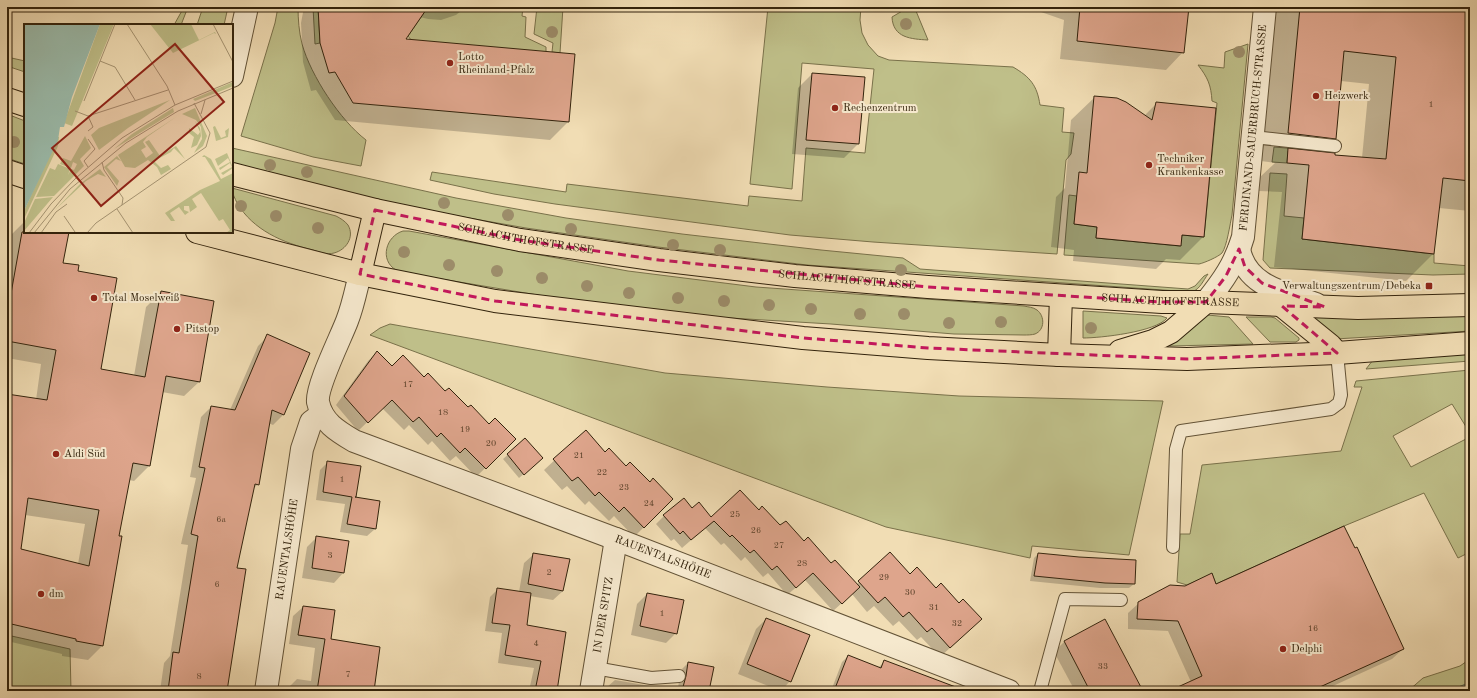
<svg xmlns="http://www.w3.org/2000/svg" width="1477" height="698" font-family="'Old Standard TT',serif">
  <style>
    .green { fill: #bfbf89; stroke: #79714a }
    .water { fill: #9bbcac; stroke: #717f6c }
    .shadow { fill: #0003; fill-rule: evenodd }
    .building { fill: #dea58c; stroke: #33230c; fill-rule: evenodd }
    .lines { fill: none; stroke-linecap: round; stroke-linejoin: round }
    .service-casing { stroke: #625236; stroke-width: 14 }
    .minor-casing { stroke: #625236; stroke-width: 24 }
    .tertiary-casing { stroke: #625236; stroke-width: 24 }
    .primary-casing { stroke: #33230c; stroke-width: 24 }
    .service { stroke: #f6e9ce; stroke-width: 12 }
    .minor { stroke: #f6e9ce; stroke-width: 22 }
    .tertiary { stroke: #f6e9ce; stroke-width: 22 }
    .primary { stroke: #f1ddb4; stroke-width: 22 }
    .tree { fill: #9c8c69 }
    .marked { fill: none; stroke: #c2185b; stroke-width: 3; stroke-dasharray: 8 5; stroke-linejoin: round }
    .poi-dot { fill: #8f2418; stroke: #f6e9ce; stroke-width: 1.5 }
    .labels { text-anchor: middle; dominant-baseline: central; stroke-width: 4; stroke-linejoin: round; paint-order: stroke }
    .number-label { font-size: 9px; fill: #5e442c }
    .poi-label { font-size: 11px; fill: #33230c; stroke: #f6e9ce; text-anchor: start }
    .street-label { font-size: 11px; fill: #33230c; stroke: #f6e9ce }
    .inset-river { fill: none; stroke: #9bbcac; stroke-width: 2 }
    .inset-road { fill: none; stroke: #a59371; stroke-width: 1 }
    .view { fill: #8f2418; fill-opacity: 0.15; stroke: #8f2418; stroke-width: 2 }
    .inset-edge { fill: none; stroke: #33230c; stroke-width: 2 }
  </style>
  <rect width="100%" height="100%" fill="#f1ddb4"/>
  <filter id="stains"><feTurbulence type="fractalNoise" baseFrequency=".005" numOctaves="4"/><feColorMatrix values="0 0 0 0 .2 0 0 0 0 .09 0 0 0 0 .02 0 0 0 .5 -.17"/></filter>
  <radialGradient id="worn" r=".72"><stop offset=".6" stop-color="#630" stop-opacity="0"/><stop offset="1" stop-color="#630" stop-opacity=".3"/></radialGradient>
  <g class="green">
    <polygon points="184,7 188,7 181,25 174,25"/>
    <polygon points="203,7 228,7 224,25 197,25"/>
    <path d="M278,7h20c0,12 1,25 4,37 9,32 38,76 64,96l-5,26 -48,-9 -72,-21 34,-113z"/>
    <polygon points="313,7 318,7 320,43 315,44"/>
    <polygon points="428,7 523,7 522,16 526,17 525,37 546,47 546,52 415,45 408,36"/>
    <polygon points="537,7 563,7 560,53 552,52 553,43 534,34"/>
    <path d="M768,7h93l-1,13 2,13 6,12 10,11 11,4 124,7c17,10 24,18 27,38l24,3 -2,24 12,1 -3,21 -5,6 -9,94 -184,-12 -83,-7 -235,-31 -61,-10 -64,-14 2,-8 134,20 1,-8 181,22 1,-10 53,5 4,-53 59,5 9,-84 -72,-6 -10,126 -42,-5z"/>
    <path d="M909,7l7,4 12,29c-17,-1 -35,-2 -36,-23z"/>
    <path d="M1248,44l-16,171c-2,9 -5,31 -10,38 -4,4 -18,10 -23,11l-135,-9 5,-60 8,1 -3,28 23,3 -1,11 84,8 2,-11 22,2 13,-134 -5,-2c-1,-16 -4,-23 -14,-36l26,3 1,-16z"/>
    <polygon points="7,57 25,61 25,72 7,66"/>
    <polygon points="7,114 25,121 25,164 7,158"/>
    <polygon points="1274,147 1335,152 1334,155 1288,151 1287,163 1272,162"/>
    <path d="M232,148l224,50 110,20 116,16 139,16 82,8 17,11 268,20 7,-3 9,-10 4,-2c-5,7 -8,15 -16,18l-385,-27 -149,-18 -132,-19 -80,-14 -75,-16 -139,-35z"/>
    <polygon points="1270,173 1287,174 1284,216 1304,218 1302,239 1434,254 1434,263 1470,266 1470,274 1433,275 1270,268 1263,260"/>
    <path d="M232,188l104,28c4,2 9,5 12,9 7,12 -2,25 -14,28 -7,2 -15,-1 -21,-3 -30,-7 -60,-20 -76,-47 -2,-5 -5,-9 -5,-15z"/>
    <path d="M403,231h6l219,40 128,16 268,19c4,1 9,1 13,4 8,6 8,20 -2,24 -3,1 -8,1 -11,1l-70,-1 -123,-10 -185,-11 -241,-40c-2,-1 -6,-2 -9,-3 -17,-10 -10,-34 7,-39z"/>
    <path d="M1083,311l78,5 6,2c-11,14 -67,20 -84,20z"/>
    <polygon points="1207,315 1229,317 1253,344 1170,346 1167,342"/>
    <polygon points="1470,315 1470,331 1335,339 1313,319 1316,316"/>
    <polygon points="1246,317 1271,317 1275,318 1299,338 1299,340 1296,342 1270,342"/>
    <polygon points="390,324 665,373 827,387 959,396 1163,401 1129,555 1032,546 1030,558 886,527 370,335 380,328"/>
    <polygon points="1470,353 1470,361 1366,369 1373,360"/>
    <polygon points="1470,370 1470,429 1468,430 1452,404 1393,436 1411,467 1466,439 1470,447 1470,552 1458,558 1424,493 1344,526 1216,584 1212,574 1187,585 1177,582 1180,534 1190,534 1202,465 1341,451 1362,387 1354,387 1356,381"/>
    <polygon points="7,635 70,649 71,691 7,691"/>
    <polygon points="1470,659 1470,682 1450,691 1408,691 1423,678 1460,666"/>
  </g>
  <polygon class="water" points="1470,682 1470,691 1450,691"/>
  <g class="shadow">
    <polygon points="304,7 466,7 456,15 441,20 428,19 420,17 404,40 568,122 550,140 335,120 316,90 311,91 303,62 301,23"/>
    <polygon points="1042,7 1188,7 1183,52 1166,70 1060,59 1064,20 1041,12"/>
    <path d="M1275,7h195v204l-31,-3 -5,45 -28,28 -132,-14 8,-75 -23,-1 1,-14 15,-14 -14,-2zM1341,81l28,3 -7,74 -42,-5 15,-15z"/>
    <polygon points="812,74 858,144 844,158 792,154 798,88"/>
    <polygon points="1095,97 1144,116 1157,103 1215,109 1203,237 1180,260 1166,259 1156,269 1073,261 1074,250 1051,247 1056,197 1065,188 1071,120"/>
    <path d="M24,222l1,10h43l-6,32 15,8 23,98 34,6 12,-69 15,-15 38,90 -15,14 -22,-4 -13,74 -15,15 -5,-1 -11,57 -16,109 -14,14 -26,-4v-2l-55,-13v-246l29,5 5,-36 -34,-6v-107l2,-14zM25,515l60,9 -7,40 -58,-14z"/>
    <polygon points="268,336 309,353 283,415 273,425 268,423 258,484 253,489 236,568 225,691 160,691 164,663 170,656 188,545 181,544 196,478 190,477 201,417 211,407 230,410 258,346"/>
    <polygon points="377,352 392,367 424,378 468,409 489,425 515,439 476,477 456,456 450,461 432,441 428,445 409,425 404,430 382,408 358,431 336,405 368,361"/>
    <polygon points="586,431 605,453 672,499 634,537 614,516 609,521 589,501 585,505 567,486 562,490 544,470"/>
    <polygon points="525,439 537,463 519,478 503,459"/>
    <polygon points="328,462 375,529 367,536 340,532 345,504 316,500 320,470"/>
    <polygon points="692,510 711,519 759,511 803,542 856,585 890,554 910,575 971,629 940,657 921,637 917,640 899,621 893,626 874,606 867,612 852,594 833,611 805,580 787,595 768,573 763,577 745,557 741,561 724,543 721,545 705,528 682,548 674,539 671,541 656,524 664,516"/>
    <polygon points="317,537 343,573 334,583 302,578 307,547"/>
    <polygon points="534,554 563,591 553,600 530,596 526,626 556,690 558,691 529,691 534,668 498,663 502,633 485,631 490,597 498,589 519,592 524,563"/>
    <polygon points="1038,554 1134,584 1129,588 1100,588 1030,581 1034,558"/>
    <polygon points="1216,585 1403,649 1392,659 1322,691 1171,691 1191,682 1168,631 1128,629 1128,613 1139,603"/>
    <polygon points="647,594 676,633 666,643 631,635 637,604"/>
    <polygon points="303,607 330,640 372,691 287,691 287,689 297,679 311,681 315,648 289,644 293,616"/>
    <polygon points="766,619 790,681 781,691 738,674 756,629"/>
    <polygon points="1104,621 1142,691 1075,691 1054,652 1064,642"/>
    <polygon points="848,656 878,668 885,661 959,691 831,691 842,662"/>
    <polygon points="688,663 708,691 606,691 606,688 615,680 650,686 660,686 678,689 680,671"/>
  </g>
  <g class="building">
    <polygon points="318,7 428,7 406,39 575,54 569,122 353,103 335,72 329,73 320,43"/>
    <polygon points="1080,7 1189,7 1184,53 1077,41"/>
    <polygon points="1300,7 1470,7 1470,181 1443,178 1434,254 1302,239 1309,165 1287,163 1288,148 1335,153 1335,155 1386,159 1396,57 1344,51 1336,139 1288,133"/>
    <polygon points="812,73 865,77 859,144 806,140"/>
    <polygon points="1094,96 1117,98 1126,102 1152,120 1156,102 1216,108 1204,237 1182,235 1181,246 1096,238 1097,227 1074,224 1079,172 1087,173"/>
    <path d="M22,232h47l-6,31 16,2 -1,6 39,7 -16,91 44,8 16,-86 53,10 -14,81 -34,-6 -16,90 -17,-3 -14,73h3l-19,110 -27,-5v-2l-69,-16v-229l40,6 9,-50 -49,-9v-25zM28,498l71,12 -10,56 -68,-17z"/>
    <polygon points="267,334 310,353 284,415 272,410 259,485 255,484 237,568 246,569 227,691 168,691 173,652 179,653 198,536 191,534 205,468 199,467 211,406 235,410"/>
    <polygon points="377,351 392,366 403,355 424,377 428,373 445,391 449,388 468,407 471,405 489,424 495,418 516,439 486,469 465,448 460,453 441,433 437,437 419,417 413,422 392,400 368,423 344,396"/>
    <polygon points="586,430 605,452 609,448 626,466 630,462 650,482 653,478 673,499 644,528 624,507 619,512 599,492 595,496 578,477 572,481 553,459"/>
    <polygon points="525,438 543,458 524,475 507,454"/>
    <polygon points="327,461 361,466 356,497 355,497 380,501 376,529 347,524 352,497 323,492"/>
    <polygon points="740,490 759,510 762,506 780,525 786,521 804,541 808,537 831,563 835,560 860,587 842,604 813,573 796,588 777,566 772,570 754,550 750,553 732,535 730,537 714,521 691,540 683,531 680,534 663,515 684,498 692,508 699,502 711,517"/>
    <polygon points="1344,526 1355,548 1357,547 1404,649 1311,691 1169,691 1202,676 1178,621 1137,619 1138,602 1170,585 1185,586 1212,573 1216,584"/>
    <polygon points="316,536 349,541 344,573 312,568"/>
    <polygon points="890,552 910,574 917,567 936,588 941,583 959,603 963,599 982,619 950,648 932,628 927,632 909,612 903,617 885,597 878,603 858,581"/>
    <polygon points="533,553 570,559 563,591 528,584"/>
    <polygon points="1038,553 1079,557 1136,560 1135,584 1105,583 1034,576"/>
    <polygon points="497,588 531,593 527,625 566,632 557,691 535,691 541,661 505,655 510,625 492,623"/>
    <polygon points="647,593 684,600 677,634 640,626"/>
    <polygon points="303,606 335,610 331,639 380,647 374,691 317,691 325,639 298,635"/>
    <polygon points="766,618 810,635 791,682 747,664"/>
    <polygon points="1105,619 1143,691 1090,691 1064,641"/>
    <polygon points="848,655 881,668 884,660 961,689 961,691 834,691"/>
    <polygon points="688,662 714,667 709,691 689,691 689,688 683,687 686,676"/>
  </g>
  <g class="lines">
    <defs>
      <g id="service">
        <polyline points="1253,137 1335,146"/>
        <polyline points="1173,547 1176,449 1181,431 1331,409 1339,403 1341,395 1337,353"/>
        <polyline points="595,668 651,678 679,676"/>
        <polyline points="1040,691 1065,599 1121,600"/>
      </g>
      <g id="minor">
        <path id="s1" d="M360,274c-4,16 -7,32 -13,47 -6,16 -31,66 -29,81 4,20 19,29 36,39l262,98 393,152"/>
        <path id="s2" d="M266,691l36,-242 9,-27 11,-8"/>
        <path id="s3" d="M591,691l25,-152"/>
      </g>
      <g id="tertiary">
        <polyline points="232,76 247,7"/>
        <path d="M1239,249c7,38 47,44 77,55"/>
        <path id="s4" d="M1206,302c17,-21 29,-38 37,-65l22,-230"/>
      </g>
      <g id="primary">
        <polyline points="7,99 25,105"/>
        <polyline points="7,171 25,177"/>
        <path id="s5" d="M232,174l143,36 145,30 139,20 136,16 133,11 234,15h44l152,6 112,-3"/>
        <polyline points="197,232 360,274 495,301 803,338 928,348 1059,355 1187,359 1337,353 1470,343"/>
        <polyline points="360,274 375,210"/>
        <polyline points="1282,306 1330,345 1337,353"/>
        <polyline points="1120,351 1153,341 1171,332 1206,302"/>
        <polyline points="1059,355 1061,296"/>
      </g>
    </defs>
    <use href="#service" class="service-casing"/>
    <use href="#minor" class="minor-casing"/>
    <use href="#tertiary" class="tertiary-casing"/>
    <use href="#primary" class="primary-casing"/>
    <use href="#service" class="service"/>
    <use href="#minor" class="minor"/>
    <use href="#tertiary" class="tertiary"/>
    <use href="#primary" class="primary"/>
  </g>
  <g class="tree">
    <circle cx="906" cy="24" r="6"/>
    <circle cx="552" cy="32" r="6"/>
    <circle cx="1239" cy="52" r="6"/>
    <circle cx="14" cy="142" r="6"/>
    <circle cx="270" cy="165" r="6"/>
    <circle cx="307" cy="172" r="6"/>
    <circle cx="444" cy="203" r="6"/>
    <circle cx="241" cy="206" r="6"/>
    <circle cx="508" cy="215" r="6"/>
    <circle cx="276" cy="216" r="6"/>
    <circle cx="318" cy="228" r="6"/>
    <circle cx="571" cy="229" r="6"/>
    <circle cx="673" cy="245" r="6"/>
    <circle cx="720" cy="250" r="6"/>
    <circle cx="404" cy="252" r="6"/>
    <circle cx="449" cy="265" r="6"/>
    <circle cx="901" cy="270" r="6"/>
    <circle cx="497" cy="271" r="6"/>
    <circle cx="542" cy="278" r="6"/>
    <circle cx="587" cy="286" r="6"/>
    <circle cx="629" cy="293" r="6"/>
    <circle cx="678" cy="298" r="6"/>
    <circle cx="724" cy="301" r="6"/>
    <circle cx="769" cy="305" r="6"/>
    <circle cx="811" cy="309" r="6"/>
    <circle cx="860" cy="314" r="6"/>
    <circle cx="904" cy="314" r="6"/>
    <circle cx="1001" cy="322" r="6"/>
    <circle cx="949" cy="323" r="6"/>
    <circle cx="1091" cy="328" r="6"/>
  </g>
  <path class="marked" d="M375,210l145,30 139,20 269,27 234,15h44l20,-26 13,-27 6,18 17,16 63,24 -43,-1 55,47 -150,6 -259,-11 -125,-10 -308,-37 -135,-27z"/>
  <g class="poi-dot">
    <circle cx="450" cy="63" r="4"/>
    <circle cx="1316" cy="96" r="4"/>
    <circle cx="835" cy="108" r="4"/>
    <circle cx="1149" cy="165" r="4"/>
    <rect x="1425" y="282" width="8" height="8" rx="2"/>
    <circle cx="94" cy="298" r="4"/>
    <circle cx="177" cy="329" r="4"/>
    <circle cx="56" cy="454" r="4"/>
    <circle cx="41" cy="594" r="4"/>
    <circle cx="1283" cy="649" r="4"/>
  </g>
  <g class="labels">
    <g class="number-label">
      <text x="1431" y="104">1</text>
      <text x="408" y="384">17</text>
      <text x="443" y="412">18</text>
      <text x="465" y="429">19</text>
      <text x="491" y="443">20</text>
      <text x="579" y="455">21</text>
      <text x="602" y="472">22</text>
      <text x="342" y="479">1</text>
      <text x="624" y="487">23</text>
      <text x="649" y="503">24</text>
      <text x="735" y="514">25</text>
      <text x="221" y="519">6a</text>
      <text x="756" y="530">26</text>
      <text x="779" y="545">27</text>
      <text x="330" y="555">3</text>
      <text x="802" y="563">28</text>
      <text x="549" y="572">2</text>
      <text x="884" y="577">29</text>
      <text x="217" y="584">6</text>
      <text x="910" y="592">30</text>
      <text x="934" y="607">31</text>
      <text x="662" y="613">1</text>
      <text x="957" y="623">32</text>
      <text x="1313" y="628">16</text>
      <text x="536" y="643">4</text>
      <text x="1103" y="666">33</text>
      <text x="348" y="674">7</text>
      <text x="199" y="676">8</text>
    </g>
    <g class="poi-label">
      <text x="458" y="57">Lotto<tspan x="458" dy="13">Rheinland-Pfalz</tspan></text>
      <text x="1324" y="96">Heizwerk</text>
      <text x="843" y="108">Rechenzentrum</text>
      <text x="1157" y="159">Techniker<tspan x="1157" dy="13">Krankenkasse</tspan></text>
      <text x="1421" y="286" text-anchor="end">Verwaltungszentrum/Debeka</text>
      <text x="102" y="298">Total Moselweiß</text>
      <text x="185" y="329">Pitstop</text>
      <text x="64" y="454">Aldi Süd</text>
      <text x="49" y="594">dm</text>
      <text x="1291" y="649">Delphi</text>
    </g>
    <g class="street-label">
      <text stroke="none"><textPath href="#s4" startOffset="185">FERDINAND-SAUERBRUCH-STRASSE</textPath></text>
      <text stroke="none"><textPath href="#s5" startOffset="301">SCHLACHTHOFSTRASSE</textPath></text>
      <text stroke="none"><textPath href="#s5" startOffset="625">SCHLACHTHOFSTRASSE</textPath></text>
      <text stroke="none"><textPath href="#s5" startOffset="949">SCHLACHTHOFSTRASSE</textPath></text>
      <text stroke="none"><textPath href="#s2" startOffset="143">RAUENTALSHÖHE</textPath></text>
      <text stroke="none"><textPath href="#s1" startOffset="520">RAUENTALSHÖHE</textPath></text>
      <text stroke="none"><textPath href="#s3" startOffset="77">IN DER SPITZ</textPath></text>
    </g>
  </g>
  <g transform="translate(24 24)">
    <rect width="209" height="209" fill="#f1ddb4"/>
    <path d="M76,0h14l-42,102 -8,-3zM126,0h41l8,16 16,-8 1,2 -2,-1 -41,20zM209,58v4l-12,5 -26,10 -2,-2zM146,76l-42,28 -29,22 -8,-15 8,-7zM149,84l1,4 -60,37 18,-15zM171,84l12,28 -4,10 -9,7 8,-14 -1,-12 -5,-7 -14,-6zM152,93l-29,20 -4,5 3,5 -5,3 5,8 7,-5 -8,-11 4,-2 11,16 16,-10 9,13 -11,-11 -3,4 -17,9 7,7 7,-3 3,4 -10,6 -4,-8 -9,-7 -13,8 -10,-1 -7,-12zM171,97l5,7 1,8 -4,9 -6,3 3,-11 -5,-4v-5l9,7 2,-3zM191,102l6,12 5,-2 -1,-5 4,-3 -1,9 -12,4 -3,-14zM61,112l6,12 -11,11 4,7 -30,30 -18,1 14,-29 5,2 3,-6 12,5 -2,6 3,-6 3,1 3,-6 -4,-2 -2,6 -11,-4 3,-6 8,3zM34,113h1l-1,9 -34,73v-8zM203,129l6,15 -10,7 -2,-2 11,-6 -2,-4 -10,7 -1,-2 11,-6 -2,-4 -10,8 -3,-7zM180,131l7,4 10,20 12,-6v60h-7l4,-3 -7,-11 -4,2 -18,-28 -9,6 5,8 -7,5 -1,-6h-5v4l5,2 -4,3 -6,-8 -9,6 5,8h-4l-6,-8 35,-23 20,-9 -15,-24h-3zM93,132l4,5 -5,-2 -9,8 12,14 -2,5 -13,-19zM76,145l6,8 -8,-3 -12,7 -31,29 25,-26zM29,173l-29,34v-8l11,-24z" fill="#bfbf89"/>
    <path d="M0,0h76l-28,73 -8,30h-4l-2,13 -34,71z" fill="#9bbcac"/>
    <path class="inset-river" d="M0,121l24,-47 29,-74"/>
    <path class="inset-road" d="M103,0l40,62 8,19M189,0l20,38M76,37l15,6 20,33M60,77l31,-77M51,87l13,5 80,-26M177,90l4,-14M64,92l5,11 -5,4M78,138l2,8 19,28 -1,7M64,143l-4,-6 11,-12 -7,-10M93,185l16,24M40,192l11,16M5,209l22,-29 25,-26 46,-40 53,-33 58,-24M10,209l36,-44 56,-46 52,-32 55,-23M17,209l15,-21 11,-8M63,209l9,-10 110,-76 4,-14 -16,-30"/>
    <path class="view" d="M151,20l49,58 -123,104 -49,-58z"/>
    <rect width="209" height="209" class="inset-edge"/>
  </g>
  <rect width="1477" height="698" fill="none" stroke="#f1ddb4" stroke-width="24"/>
  <rect x="8" y="8" width="1461" height="682" fill="none" stroke="#33230c" stroke-width="2"/>
  <rect x="12" y="12" width="1453" height="674" fill="none" stroke="#33230c"/>
  <rect width="100%" height="100%" filter="url(#stains)"/>
  <rect width="100%" height="100%" fill="url(#worn)"/>
</svg>
